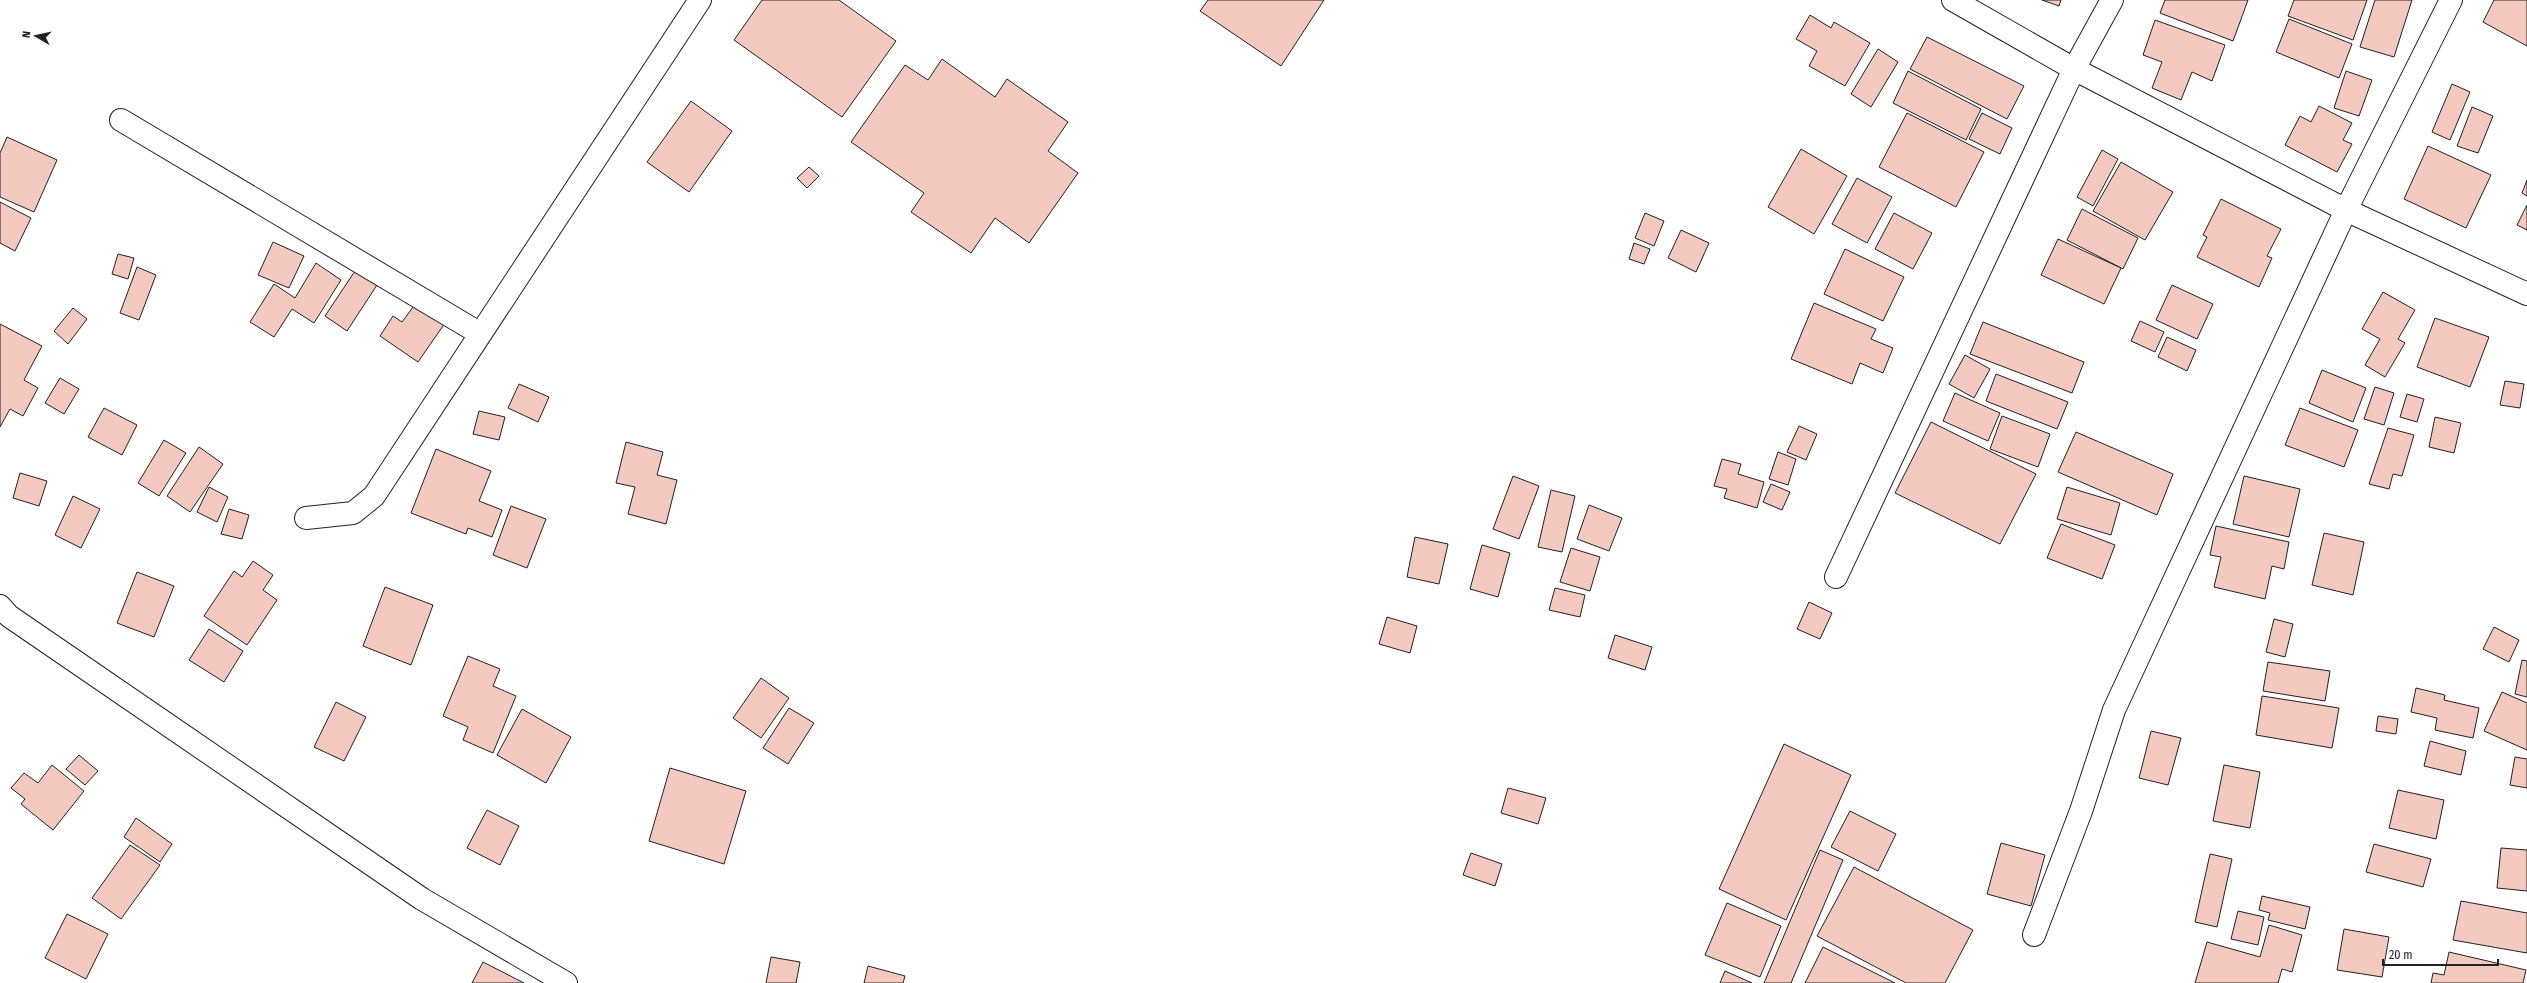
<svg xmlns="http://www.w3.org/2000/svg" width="2527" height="983" font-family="'Fira Sans Condensed',sans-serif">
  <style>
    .building { fill: #f3c9c0; stroke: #222 }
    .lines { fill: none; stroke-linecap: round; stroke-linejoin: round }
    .minor-casing { stroke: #222; stroke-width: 24 }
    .minor { stroke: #fff; stroke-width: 22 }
  </style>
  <rect width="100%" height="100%" fill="#fff"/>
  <g class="building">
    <polygon points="762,0 839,0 896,41 842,117 734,40"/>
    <polygon points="1208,0 1324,0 1281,66 1200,11"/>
    <polygon points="2042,0 2061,0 2059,6"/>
    <polygon points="2165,0 2248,0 2233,41 2160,13"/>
    <polygon points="2294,0 2367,0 2353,40 2288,16"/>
    <polygon points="2375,0 2412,0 2394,57 2360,47"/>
    <polygon points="2494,0 2527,0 2527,46 2483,22"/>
    <polygon points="1810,15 1831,28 1834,22 1870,43 1845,86 1809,66 1817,51 1796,39"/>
    <polygon points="2289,19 2352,44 2339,78 2276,52"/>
    <polygon points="2155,20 2225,45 2212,81 2192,72 2181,100 2152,88 2162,62 2143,55"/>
    <polygon points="1927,37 2024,86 2007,119 1910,69"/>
    <polygon points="1878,49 1898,62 1871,107 1851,94"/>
    <polygon points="942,59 995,97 1007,79 1068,122 1048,151 1078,173 1029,243 995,218 971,253 911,212 924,193 851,142 905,65 928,80"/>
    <polygon points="1908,71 1981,109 1966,140 1893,103"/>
    <polygon points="2346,71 2372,80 2359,116 2334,108"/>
    <polygon points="2452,84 2470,92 2450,140 2432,132"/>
    <polygon points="691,101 732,131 689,192 647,162"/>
    <polygon points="2319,106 2352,123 2343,140 2352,144 2337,172 2285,145 2300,116 2311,122"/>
    <polygon points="2472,107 2493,116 2478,153 2457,146"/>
    <polygon points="1907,113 1984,152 1956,207 1879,167"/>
    <polygon points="1982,113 2012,128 2000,154 1969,139"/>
    <polygon points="7,137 57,160 34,212 0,197 0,153"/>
    <polygon points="2428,146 2491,175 2466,228 2404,199"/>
    <polygon points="1801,149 1847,176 1814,234 1768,207"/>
    <polygon points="2102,150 2118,159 2093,206 2077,197"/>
    <polygon points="2121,162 2173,192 2145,240 2093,211"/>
    <polygon points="809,167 819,176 807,188 797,178"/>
    <polygon points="1857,178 1892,197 1867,243 1832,224"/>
    <polygon points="2527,180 2527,196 2522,193"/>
    <polygon points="2221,199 2281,229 2267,256 2272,258 2259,287 2197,257 2207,237 2203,235"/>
    <polygon points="0,202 31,218 15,251 0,243"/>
    <polygon points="2527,205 2527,230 2517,225"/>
    <polygon points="2082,209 2138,238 2123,269 2067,240"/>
    <polygon points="1645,213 1664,221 1654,246 1635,238"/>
    <polygon points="1894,213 1932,233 1913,269 1875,249"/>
    <polygon points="1681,230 1709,243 1696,272 1668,258"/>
    <polygon points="2058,239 2121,268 2104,304 2041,275"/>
    <polygon points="273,242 304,256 289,288 258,275"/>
    <polygon points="1634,243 1650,249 1644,264 1629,259"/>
    <polygon points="1845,249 1904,277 1883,321 1824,294"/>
    <polygon points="118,254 134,258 128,279 112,274"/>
    <polygon points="316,263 341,280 314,323 292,309 274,337 250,322 274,284 295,298"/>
    <polygon points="137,267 156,275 139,320 120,313"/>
    <polygon points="355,271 377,285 347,331 325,316"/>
    <polygon points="2172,285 2213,304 2197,339 2156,320"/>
    <polygon points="2383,292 2415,310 2398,339 2405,343 2385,377 2365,365 2380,339 2362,329"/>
    <polygon points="416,303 445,323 418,362 380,336 393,316 402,322"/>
    <polygon points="1814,303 1876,329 1871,339 1893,348 1883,373 1860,363 1852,384 1791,359"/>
    <polygon points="73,308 87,319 68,344 54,331"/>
    <polygon points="2435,318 2489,337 2470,387 2417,367"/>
    <polygon points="2140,321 2164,332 2155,352 2131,341"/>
    <polygon points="1983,322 2084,362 2072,393 1970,354"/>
    <polygon points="0,324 42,346 24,380 38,388 23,416 10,409 0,427"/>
    <polygon points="2167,337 2196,350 2187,371 2158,357"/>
    <polygon points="1965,355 1990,369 1974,398 1949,384"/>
    <polygon points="2322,370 2366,388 2353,422 2309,403"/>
    <polygon points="1996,374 2068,402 2057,429 1986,401"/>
    <polygon points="60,378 79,389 64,414 45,403"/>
    <polygon points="2505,381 2524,384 2520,408 2500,405"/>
    <polygon points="519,384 549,397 538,422 508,408"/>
    <polygon points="2375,387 2394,393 2384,425 2364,419"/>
    <polygon points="1955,393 2000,413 1988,441 1943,421"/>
    <polygon points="2407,394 2424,399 2417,422 2400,417"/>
    <polygon points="104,408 137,425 122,455 88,437"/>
    <polygon points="2300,408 2358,430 2344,467 2285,445"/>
    <polygon points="479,411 505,417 499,440 473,434"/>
    <polygon points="2002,416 2050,434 2038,467 1990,449"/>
    <polygon points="2435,417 2461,423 2454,453 2429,447"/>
    <polygon points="1931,422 2036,474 2000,544 1895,493"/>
    <polygon points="1799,426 1817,434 1806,460 1787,452"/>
    <polygon points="2388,428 2414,435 2402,476 2393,474 2389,489 2369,484"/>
    <polygon points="2076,432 2173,474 2157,515 2058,472"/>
    <polygon points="164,440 186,453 159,496 138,483"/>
    <polygon points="626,442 663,452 657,475 677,480 666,524 628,514 635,487 616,483"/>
    <polygon points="199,447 223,464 190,512 167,496"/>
    <polygon points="436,449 491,471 479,501 502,510 492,537 468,528 466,534 411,513"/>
    <polygon points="1778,452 1796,459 1788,485 1769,479"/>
    <polygon points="1722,459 1741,464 1738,474 1764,482 1757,508 1724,498 1727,489 1714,486"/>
    <polygon points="20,473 47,481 39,506 13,498"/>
    <polygon points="1513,476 1539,486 1519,539 1493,529"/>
    <polygon points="2244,476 2300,489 2289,537 2233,524"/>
    <polygon points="1771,484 1790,492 1782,510 1763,502"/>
    <polygon points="209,487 228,497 217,522 197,512"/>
    <polygon points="2067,487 2120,503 2111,535 2057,519"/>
    <polygon points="1551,490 1575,496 1562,552 1538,547"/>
    <polygon points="73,496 100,509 81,548 55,535"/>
    <polygon points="1589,505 1622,518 1609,551 1577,539"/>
    <polygon points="511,506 546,519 527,568 493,555"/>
    <polygon points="229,509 249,515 242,539 221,534"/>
    <polygon points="2061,524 2115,545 2102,579 2047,558"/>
    <polygon points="2216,526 2289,542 2284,569 2272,566 2265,599 2214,587 2221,557 2210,555"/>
    <polygon points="2324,533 2364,542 2353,595 2312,585"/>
    <polygon points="1415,537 1448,544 1439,584 1407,577"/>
    <polygon points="1482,545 1510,553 1498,597 1470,589"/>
    <polygon points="1571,548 1600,557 1590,591 1560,582"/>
    <polygon points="253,561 273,575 263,590 277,600 247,645 204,616 234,571 242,577"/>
    <polygon points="137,572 174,586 154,637 117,623"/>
    <polygon points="385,587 433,605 411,665 363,646"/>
    <polygon points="1555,588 1585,595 1580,617 1549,610"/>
    <polygon points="1809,602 1832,613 1820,639 1797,629"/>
    <polygon points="1387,617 1417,626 1410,653 1379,644"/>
    <polygon points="2274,619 2293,624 2285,657 2266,652"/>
    <polygon points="2494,627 2519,640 2509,662 2483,649"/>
    <polygon points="209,629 243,651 224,682 189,660"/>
    <polygon points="1615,635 1652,647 1645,670 1608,658"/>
    <polygon points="468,656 500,669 493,686 516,696 493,753 463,740 468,727 443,716"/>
    <polygon points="2522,660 2527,661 2527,697 2515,694"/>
    <polygon points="2268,662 2330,671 2325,701 2263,691"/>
    <polygon points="761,678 789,698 761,738 733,718"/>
    <polygon points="2416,688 2445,695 2444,700 2479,708 2473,738 2435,730 2437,718 2411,712"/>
    <polygon points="2502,692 2527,703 2527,750 2484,731"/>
    <polygon points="2262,696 2339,708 2332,748 2256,735"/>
    <polygon points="336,702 366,717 344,761 314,747"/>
    <polygon points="789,708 814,723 788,764 763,748"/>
    <polygon points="522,709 571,737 546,783 497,755"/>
    <polygon points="2378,716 2398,719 2396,734 2376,731"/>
    <polygon points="2151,731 2181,738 2168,785 2139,778"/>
    <polygon points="2430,741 2466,751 2461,775 2424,766"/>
    <polygon points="1784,744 1851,775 1786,920 1719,889"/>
    <polygon points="79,755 98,771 85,785 66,769"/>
    <polygon points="2515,757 2527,759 2527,788 2510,785"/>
    <polygon points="52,765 84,791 53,830 21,804 25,799 11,788 24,773 38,783"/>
    <polygon points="2224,765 2260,772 2250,828 2213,821"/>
    <polygon points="670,768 746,791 724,864 649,841"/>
    <polygon points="1508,788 1546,798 1538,824 1501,813"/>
    <polygon points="2398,790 2444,800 2436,839 2389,828"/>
    <polygon points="487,810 519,826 500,865 467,848"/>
    <polygon points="1850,811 1896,834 1878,871 1831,847"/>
    <polygon points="136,818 172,844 160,862 124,837"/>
    <polygon points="2001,843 2045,855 2031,906 1987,894"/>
    <polygon points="2374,844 2431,859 2423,887 2366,872"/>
    <polygon points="130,845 160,865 121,919 92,898"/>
    <polygon points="2501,848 2527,850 2527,891 2497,888"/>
    <polygon points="1820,850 1843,860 1791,983 1764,983"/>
    <polygon points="1471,853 1502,864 1495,886 1463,875"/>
    <polygon points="2210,854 2232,859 2217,927 2195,922"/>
    <polygon points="1854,867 1973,930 1945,983 1906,983 1817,936"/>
    <polygon points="2262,896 2310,907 2305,929 2268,920 2270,913 2259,910"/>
    <polygon points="2461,901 2527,913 2527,953 2453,940"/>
    <polygon points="1727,903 1781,926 1760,977 1705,955"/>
    <polygon points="2238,911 2264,917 2258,945 2231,939"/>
    <polygon points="67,914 108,934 86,979 45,958"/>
    <polygon points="2269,925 2302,935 2292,972 2282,969 2278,983 2195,983 2207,942 2260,957"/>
    <polygon points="2344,929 2389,937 2382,977 2337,970"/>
    <polygon points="1823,947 1895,983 1805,983"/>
    <polygon points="2449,952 2526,970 2523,983 2431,983 2433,973 2444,975"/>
    <polygon points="771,957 800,962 796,983 766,983"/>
    <polygon points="483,962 524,983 472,983"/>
    <polygon points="868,966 905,976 903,983 864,983"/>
    <polygon points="1725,971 1752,983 1720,983"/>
  </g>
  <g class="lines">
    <defs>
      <g id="minor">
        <polyline points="1953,0 2074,69 2346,210 2527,294"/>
        <polyline points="121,120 479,333"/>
        <polyline points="306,518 353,513 374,496 700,0"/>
        <polyline points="1836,577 2074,69 2112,0"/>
        <polyline points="0,606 9,616 422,899 566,983"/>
        <polyline points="2034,935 2081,811 2114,710 2346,210 2451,0"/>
      </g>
    </defs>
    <use href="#minor" class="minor-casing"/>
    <use href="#minor" class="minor"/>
  </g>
  <g transform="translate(36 36) rotate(279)" stroke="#ffffff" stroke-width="3" paint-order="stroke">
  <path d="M0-3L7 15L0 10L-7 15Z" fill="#222222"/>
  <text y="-6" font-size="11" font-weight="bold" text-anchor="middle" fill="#222222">N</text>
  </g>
  <path d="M2383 959v6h115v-6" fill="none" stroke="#222222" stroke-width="2"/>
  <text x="2389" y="959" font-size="12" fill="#222222" stroke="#ffffff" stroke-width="3" paint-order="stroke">20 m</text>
</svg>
